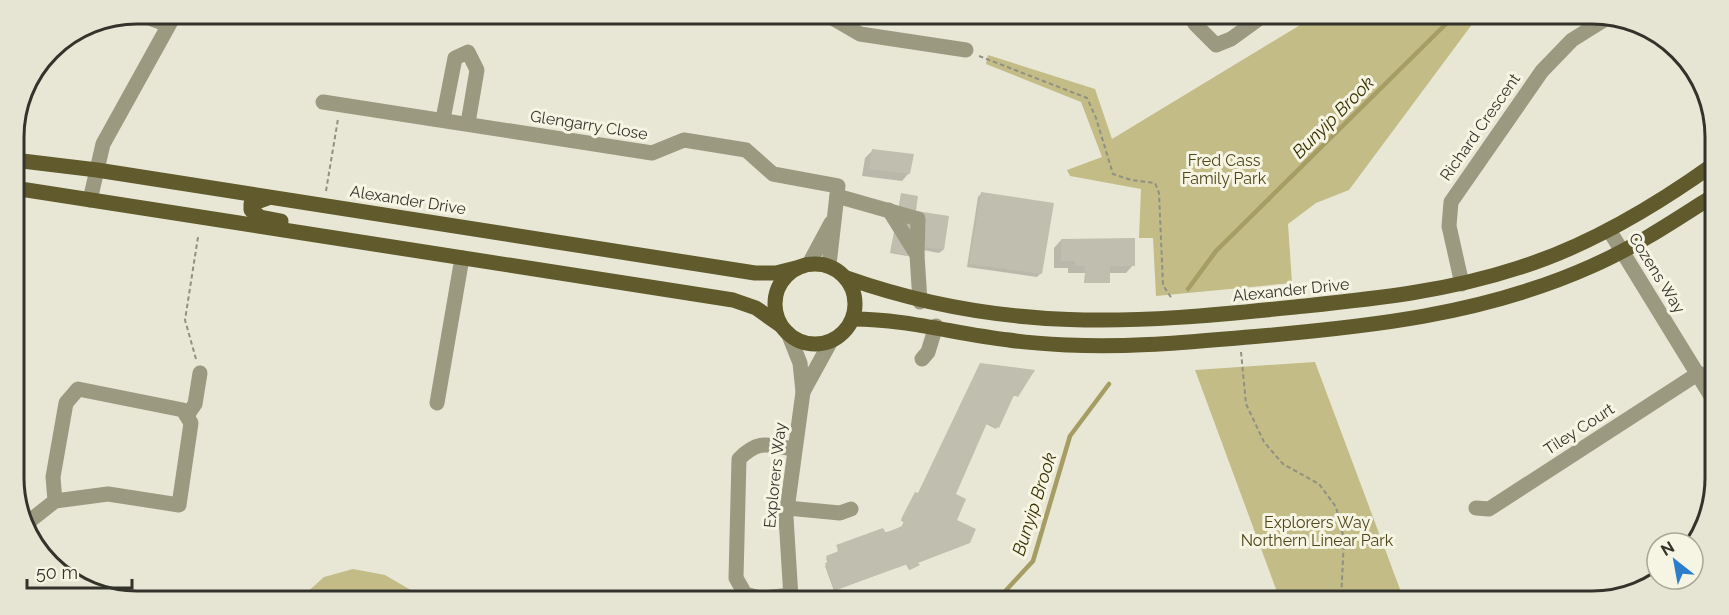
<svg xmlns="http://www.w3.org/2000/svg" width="1729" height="615" font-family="Raleway,sans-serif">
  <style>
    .green { fill: #c3bc86 }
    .shadow { fill: #0003 }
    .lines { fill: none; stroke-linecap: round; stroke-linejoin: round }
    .stream { stroke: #a59d64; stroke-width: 4.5 }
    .building { fill: #c0beae }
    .path { stroke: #909083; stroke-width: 2; stroke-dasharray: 4.5 3; stroke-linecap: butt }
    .minor { stroke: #9c9981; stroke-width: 15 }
    .major { stroke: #615a2c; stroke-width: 15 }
    .labels { text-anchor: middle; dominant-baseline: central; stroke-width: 6; stroke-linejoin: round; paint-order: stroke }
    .street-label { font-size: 16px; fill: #33332c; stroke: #f6f4e3 }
    .park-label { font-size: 16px; fill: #4d471a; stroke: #f6f4e3 }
    .water-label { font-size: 18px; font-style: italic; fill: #373100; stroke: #f6f4e3 }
    .rim { fill: none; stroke: #33332c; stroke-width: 3 }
  </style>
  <rect width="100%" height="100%" fill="#e8e7d5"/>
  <g class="green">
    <polygon points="1310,19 1476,19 1349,190 1316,203 1288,224 1292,283 1156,296 1153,238 1139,238 1141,189 1070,176 1067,170 1102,157 1081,102 986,64 988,55 1095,89 1112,139"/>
    <polygon points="1315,362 1404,600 1280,600 1195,370"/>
    <polygon points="353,569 385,575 421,596 303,596 324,577"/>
  </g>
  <g class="shadow">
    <polygon points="872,151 909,173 902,181 862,176 865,158"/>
    <polygon points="981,194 1041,273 1037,277 967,267 978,197"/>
    <polygon points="901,196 943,250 939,253 918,249 907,256 890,253"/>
    <polygon points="1061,240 1133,265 1126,273 1109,273 1107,283 1084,283 1085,273 1068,273 1068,268 1054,268 1054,248"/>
    <polygon points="979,366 1017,396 1012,396 996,429 986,424 916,566 909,570 906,564 834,591 825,566 828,564 826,558 838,553 837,546 901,528 904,522 901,521 914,495 918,495"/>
  </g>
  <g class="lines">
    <g class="stream">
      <polyline points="1188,289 1216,251 1451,19"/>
      <polyline points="998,599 1033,561 1070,436 1109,384"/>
    </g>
  </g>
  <g class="building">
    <polygon points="872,149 914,154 910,174 869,169"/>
    <polygon points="981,192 1054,203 1042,274 969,264"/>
    <polygon points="901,193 918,196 916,211 949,216 944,250 912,245 910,256 891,252"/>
    <polygon points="1135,238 1135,266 1110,266 1110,283 1085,283 1085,266 1075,266 1075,261 1061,261 1061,239"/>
    <polygon points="980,363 1035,370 1018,397 1014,395 999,428 987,423 956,494 966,499 957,520 976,529 970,543 918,563 920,565 910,570 908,564 835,590 825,563 829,562 826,556 839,551 836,545 883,528 886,533 902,526 904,521 901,519 915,492 918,493"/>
  </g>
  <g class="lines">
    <g class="path">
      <polyline points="979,56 1087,98 1096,118 1113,174 1131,180 1155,183 1159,193 1163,285 1172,299"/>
      <polyline points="326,191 338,119"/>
      <polyline points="1241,352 1246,404 1264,442 1283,464 1319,484 1336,507 1344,539 1341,600"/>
      <polyline points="196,359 185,320 198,237"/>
    </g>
    <g class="minor">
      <polyline points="139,14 168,25"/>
      <polyline points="829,16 860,34 966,50"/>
      <polyline points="1192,18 1195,24 1216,45 1231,39 1260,18"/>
      <polyline points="323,102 652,153 684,140 746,150 773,174 838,186 829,265"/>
      <polyline points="443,119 455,58 468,52 477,70 468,123"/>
      <polyline points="837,196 918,219 917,255"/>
      <polyline points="90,200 103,144 175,14"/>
      <polyline points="889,210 917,255 920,302"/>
      <polyline points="1609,230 1711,396"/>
      <polyline points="809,264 831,223"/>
      <polyline points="1462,284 1449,226 1451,202 1542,71 1572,40 1604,20"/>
      <polyline points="788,333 800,363 803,392 786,517 791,598"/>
      <polyline points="922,359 928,352 936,326"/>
      <polyline points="803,392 831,341"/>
      <polyline points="437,403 462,258"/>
      <polyline points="188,414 195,404 200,373"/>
      <polyline points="787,508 840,513 851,509"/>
      <polyline points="1476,508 1489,509 1699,373"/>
      <polyline points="27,523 55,501 108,494 179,505 191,423 183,410 78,389 66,403 53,477 55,501"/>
      <path d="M760,598l-15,-4 -9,-16 3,-119c20,-20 29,-14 55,-10"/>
      <polyline points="763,598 791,595"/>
    </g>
    <g class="major">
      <polyline points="14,160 97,170 755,273 776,273 796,268"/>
      <polyline points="14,188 733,300 756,308 780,325"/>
      <polyline points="268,198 251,204 251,210 260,217 281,221"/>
      <circle cx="815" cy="304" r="40"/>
      <path d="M847,278c156,55 287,46 448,29 76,-8 150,-15 223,-39 71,-22 136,-61 196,-104"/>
      <path d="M853,319c54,0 103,15 156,21 20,3 40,4 59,5 61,3 120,-3 181,-8 118,-10 234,-22 343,-71 43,-19 82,-45 121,-70"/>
    </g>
  </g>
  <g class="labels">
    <g class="street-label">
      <text transform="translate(589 125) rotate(9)">Glengarry Close</text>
      <text transform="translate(1480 127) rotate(-55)">Richard Crescent</text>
      <text transform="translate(408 200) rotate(9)">Alexander Drive</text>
      <text transform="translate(1657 273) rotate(58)">Cozens Way</text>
      <text transform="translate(1291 290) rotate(-6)">Alexander Drive</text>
      <text transform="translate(1579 429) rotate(-33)">Tiley Court</text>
      <text transform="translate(775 475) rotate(-84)">Explorers Way</text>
    </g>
    <g class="park-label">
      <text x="1224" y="160">Fred Cass<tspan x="1224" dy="18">Family Park</tspan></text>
      <text x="1317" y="522">Explorers Way<tspan x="1317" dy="18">Northern Linear Park</tspan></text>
    </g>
    <g class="water-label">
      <text transform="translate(1333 117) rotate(-45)">Bunyip Brook</text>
      <text transform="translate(1034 504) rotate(-72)">Bunyip Brook</text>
    </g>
  </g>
  <path d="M0 0H1729V615H0ZM137 24H1592A113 113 0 0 1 1705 137V478A113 113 0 0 1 1592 591H137A113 113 0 0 1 24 478V137A113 113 0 0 1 137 24Z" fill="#e6e5d4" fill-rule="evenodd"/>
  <path class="rim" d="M137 24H1592A113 113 0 0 1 1705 137V478A113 113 0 0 1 1592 591H137A113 113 0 0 1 24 478V137A113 113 0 0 1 137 24Z"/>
  <g transform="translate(1675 561) rotate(329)"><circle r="28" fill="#f6f4e3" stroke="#a8a79a" stroke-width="1.5"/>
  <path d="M0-4.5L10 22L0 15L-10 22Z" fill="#2c7dcc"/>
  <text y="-9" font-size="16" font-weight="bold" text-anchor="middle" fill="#33332c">N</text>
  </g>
  <path d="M27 579v9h105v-9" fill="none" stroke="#33332c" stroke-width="3"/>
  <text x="36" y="579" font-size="18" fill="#33332c" stroke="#f6f4e3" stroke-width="4.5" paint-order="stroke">50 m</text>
</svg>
